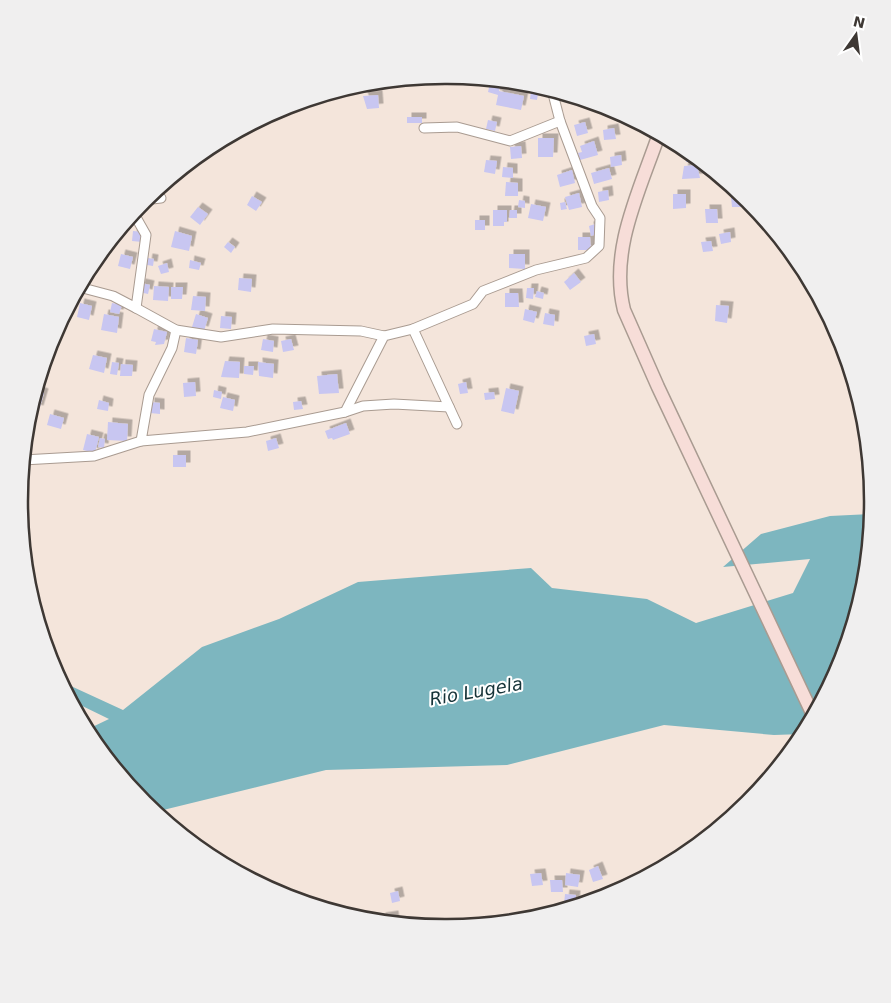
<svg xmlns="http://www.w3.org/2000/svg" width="891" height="1003" font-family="'DejaVu Sans',sans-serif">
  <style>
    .water { fill: #7db6bf }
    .building { fill: #c8c6f1; filter: url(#shadow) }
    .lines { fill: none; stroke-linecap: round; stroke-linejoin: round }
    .minor-casing { stroke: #a99b91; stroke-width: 11 }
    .secondary-casing { stroke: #a99b91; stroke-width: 15 }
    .minor { stroke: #fff; stroke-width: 9 }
    .secondary { stroke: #f7ddd8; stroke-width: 12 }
    .labels { text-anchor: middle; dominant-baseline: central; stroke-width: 4; stroke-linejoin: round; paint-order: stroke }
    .water-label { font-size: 18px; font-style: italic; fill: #163338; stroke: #fff }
    .rim { fill: none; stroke: #3e3834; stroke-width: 2.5 }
  </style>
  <defs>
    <filter id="shadow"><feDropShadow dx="4.5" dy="-4.5" stdDeviation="0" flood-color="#0004"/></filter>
  </defs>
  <rect width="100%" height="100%" fill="#f4e5db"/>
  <polygon class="water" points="871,514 864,585 840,665 803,734 774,735 664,725 507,765 326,770 155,812 144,803 86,730 109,719 70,700 60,681 123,710 202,647 279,619 358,582 531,568 552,588 647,599 696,623 793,593 810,559 723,567 761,534 830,516"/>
  <g class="building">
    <polygon points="490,83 500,86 499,91 524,96 521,110 496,105 498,95 488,92"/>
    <polygon points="531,92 538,93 537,100 530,99"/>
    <polygon points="378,95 379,108 367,109 363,96"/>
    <rect x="407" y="117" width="15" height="6"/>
    <polygon points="488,120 497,122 495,131 486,129"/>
    <polygon points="585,122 588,133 577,136 574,125"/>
    <polygon points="614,128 616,139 604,140 603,130"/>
    <polygon points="538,138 554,138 553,157 538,157"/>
    <polygon points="594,141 598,155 580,160 578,153 582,152 580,146"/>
    <polygon points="521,146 522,158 511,159 510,147"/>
    <polygon points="686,154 694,156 693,162 686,162"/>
    <polygon points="621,155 622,165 611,167 610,157"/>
    <polygon points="486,160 497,161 495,174 484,172"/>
    <polygon points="697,165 700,178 682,179 684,166"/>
    <polygon points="503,167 513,168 513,178 502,177"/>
    <polygon points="609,168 612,179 594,184 591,173"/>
    <polygon points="572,170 575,183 560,187 557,175"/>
    <polygon points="506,182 518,183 518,196 505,196"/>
    <polygon points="608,190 609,200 599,202 598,192"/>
    <polygon points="579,193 582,207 569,210 565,197"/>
    <polygon points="673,194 686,194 686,208 673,209"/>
    <polygon points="252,196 262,202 256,211 247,205"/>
    <polygon points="742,196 743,207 732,207 731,197"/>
    <polygon points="519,200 525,201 525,208 518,207"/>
    <polygon points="565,202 567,209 561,210 560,203"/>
    <polygon points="531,204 546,207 543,221 528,218"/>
    <polygon points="198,207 208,214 200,225 190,217"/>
    <polygon points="705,209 717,209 718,223 706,223"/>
    <polygon points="493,210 507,210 507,222 504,222 504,226 493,226"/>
    <polygon points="510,210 517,210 517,218 509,218"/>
    <rect x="475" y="220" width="10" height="10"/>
    <polygon points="595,224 597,234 591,236 589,226"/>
    <polygon points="133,231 143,232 142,242 132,241"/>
    <polygon points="175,231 192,236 189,251 171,247"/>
    <polygon points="730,232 731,242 721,244 719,234"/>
    <polygon points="578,237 590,237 591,250 578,250"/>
    <polygon points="711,241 713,251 703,252 701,242"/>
    <polygon points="228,242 235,247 231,253 224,247"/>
    <polygon points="121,254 133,257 130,269 118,266"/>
    <polygon points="509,254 525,254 525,269 509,268"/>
    <polygon points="148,258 154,259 153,266 147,265"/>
    <polygon points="190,260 201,263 199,270 189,268"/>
    <polygon points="167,263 169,272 161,274 158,266"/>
    <polygon points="574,273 581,282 570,290 564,282"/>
    <polygon points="239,278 252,279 251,292 238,290"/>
    <polygon points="141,283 150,285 148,294 139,292"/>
    <polygon points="154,286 169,287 168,301 153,300"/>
    <polygon points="171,287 183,287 182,299 171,299"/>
    <polygon points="527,288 534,288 533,299 526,298"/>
    <polygon points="537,291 544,293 543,299 535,297"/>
    <polygon points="505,293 518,293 519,307 505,307"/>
    <polygon points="193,296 206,297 205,311 191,310"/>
    <polygon points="80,303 92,306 89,320 77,317"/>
    <polygon points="112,303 122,305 119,314 110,312"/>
    <polygon points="716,305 729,306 727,323 715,321"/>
    <polygon points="525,309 537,312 534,323 523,320"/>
    <polygon points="545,313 555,315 554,326 543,324"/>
    <polygon points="104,314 119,317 117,333 101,330"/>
    <polygon points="196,314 208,318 204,331 192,327"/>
    <polygon points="221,316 232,317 231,329 220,328"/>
    <polygon points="57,327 55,346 49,345 51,338"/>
    <polygon points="154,329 167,332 164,344 155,345 156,342 151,341"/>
    <polygon points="594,334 596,344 586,346 584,336"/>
    <polygon points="186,338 198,340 196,354 184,352"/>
    <polygon points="263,339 274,341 273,352 261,350"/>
    <polygon points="291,339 294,350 283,352 281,341"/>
    <polygon points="93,355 107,358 104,373 89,369"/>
    <polygon points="225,361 240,362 239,378 221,377"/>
    <polygon points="112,362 119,363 117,375 110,374"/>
    <polygon points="258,362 274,364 273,378 259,376"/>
    <polygon points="121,364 133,365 132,376 120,376"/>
    <polygon points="244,366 254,366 253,375 244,374"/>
    <polygon points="337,374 339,393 319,394 317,376"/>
    <polygon points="195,382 196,396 184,397 183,383"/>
    <polygon points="466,382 468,393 460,394 458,384"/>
    <polygon points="506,388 519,391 514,414 501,411"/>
    <polygon points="35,390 44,393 39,410 30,407"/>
    <polygon points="214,390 222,392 221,399 213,397"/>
    <polygon points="494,392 495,399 485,400 484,393"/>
    <polygon points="223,397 235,400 233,411 220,408"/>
    <polygon points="99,400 109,403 108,411 97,409"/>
    <polygon points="301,401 303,409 294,410 293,402"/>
    <polygon points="150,402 160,403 160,414 150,413"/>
    <polygon points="50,414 64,418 61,429 47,425"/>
    <polygon points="108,422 128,424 127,441 107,440"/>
    <polygon points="346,423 350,434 333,440 332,438 328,439 325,431"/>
    <polygon points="87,434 99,437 95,453 83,450"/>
    <polygon points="100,438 105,439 104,448 98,447"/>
    <polygon points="276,438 279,448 268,451 266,441"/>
    <rect x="173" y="455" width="13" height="12"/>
    <polygon points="598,866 603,879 593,882 589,870"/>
    <polygon points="541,873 543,885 532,886 530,874"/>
    <polygon points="566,873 580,875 578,887 565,885"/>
    <polygon points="550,880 562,880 563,892 551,892"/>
    <polygon points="617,884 620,890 611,894 608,889"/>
    <polygon points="398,891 400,901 392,903 390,893"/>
    <polygon points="565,894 576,895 575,905 564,904"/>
    <polygon points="394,915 395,923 382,922 381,917"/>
  </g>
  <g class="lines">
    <defs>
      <g id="minor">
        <polyline points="552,90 560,121"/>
        <polyline points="424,128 457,127 510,141 560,121 592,206 600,218 599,246 586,258 536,270 483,291 473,304 413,329 457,424"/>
        <polyline points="143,200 161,198"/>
        <polyline points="79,287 113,296 136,308 146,235 133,212"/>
        <polyline points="136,308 176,330 221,337 273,329 361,331 384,336"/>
        <polyline points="176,330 172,348 149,395 141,441 247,432 345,412 384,336 413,329"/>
        <polyline points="345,412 363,406 394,404 449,407"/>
        <polyline points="23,460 94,456 141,441"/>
      </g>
      <path id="secondary" d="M659,134c-19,56 -50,116 -35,176l34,77 155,328"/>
    </defs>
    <use href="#minor" class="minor-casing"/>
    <use href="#secondary" class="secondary-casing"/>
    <use href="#minor" class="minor"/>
    <use href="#secondary" class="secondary"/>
  </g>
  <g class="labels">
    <g class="water-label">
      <text transform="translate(476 691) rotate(-10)">Rio Lugela</text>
    </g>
  </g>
  <path d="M0 0H891V1003H0ZM445 84H447A417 417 0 0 1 864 501V502A417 417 0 0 1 447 919H445A417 417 0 0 1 28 502V501A417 417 0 0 1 445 84Z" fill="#f0efef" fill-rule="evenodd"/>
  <path class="rim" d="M445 84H447A417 417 0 0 1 864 501V502A417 417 0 0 1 447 919H445A417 417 0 0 1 28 502V501A417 417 0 0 1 445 84Z"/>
  <g transform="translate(856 35) rotate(14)" stroke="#ffffff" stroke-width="4" paint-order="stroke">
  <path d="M0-4L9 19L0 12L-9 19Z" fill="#3e3834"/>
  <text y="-8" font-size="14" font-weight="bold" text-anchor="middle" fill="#3e3834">N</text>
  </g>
</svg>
